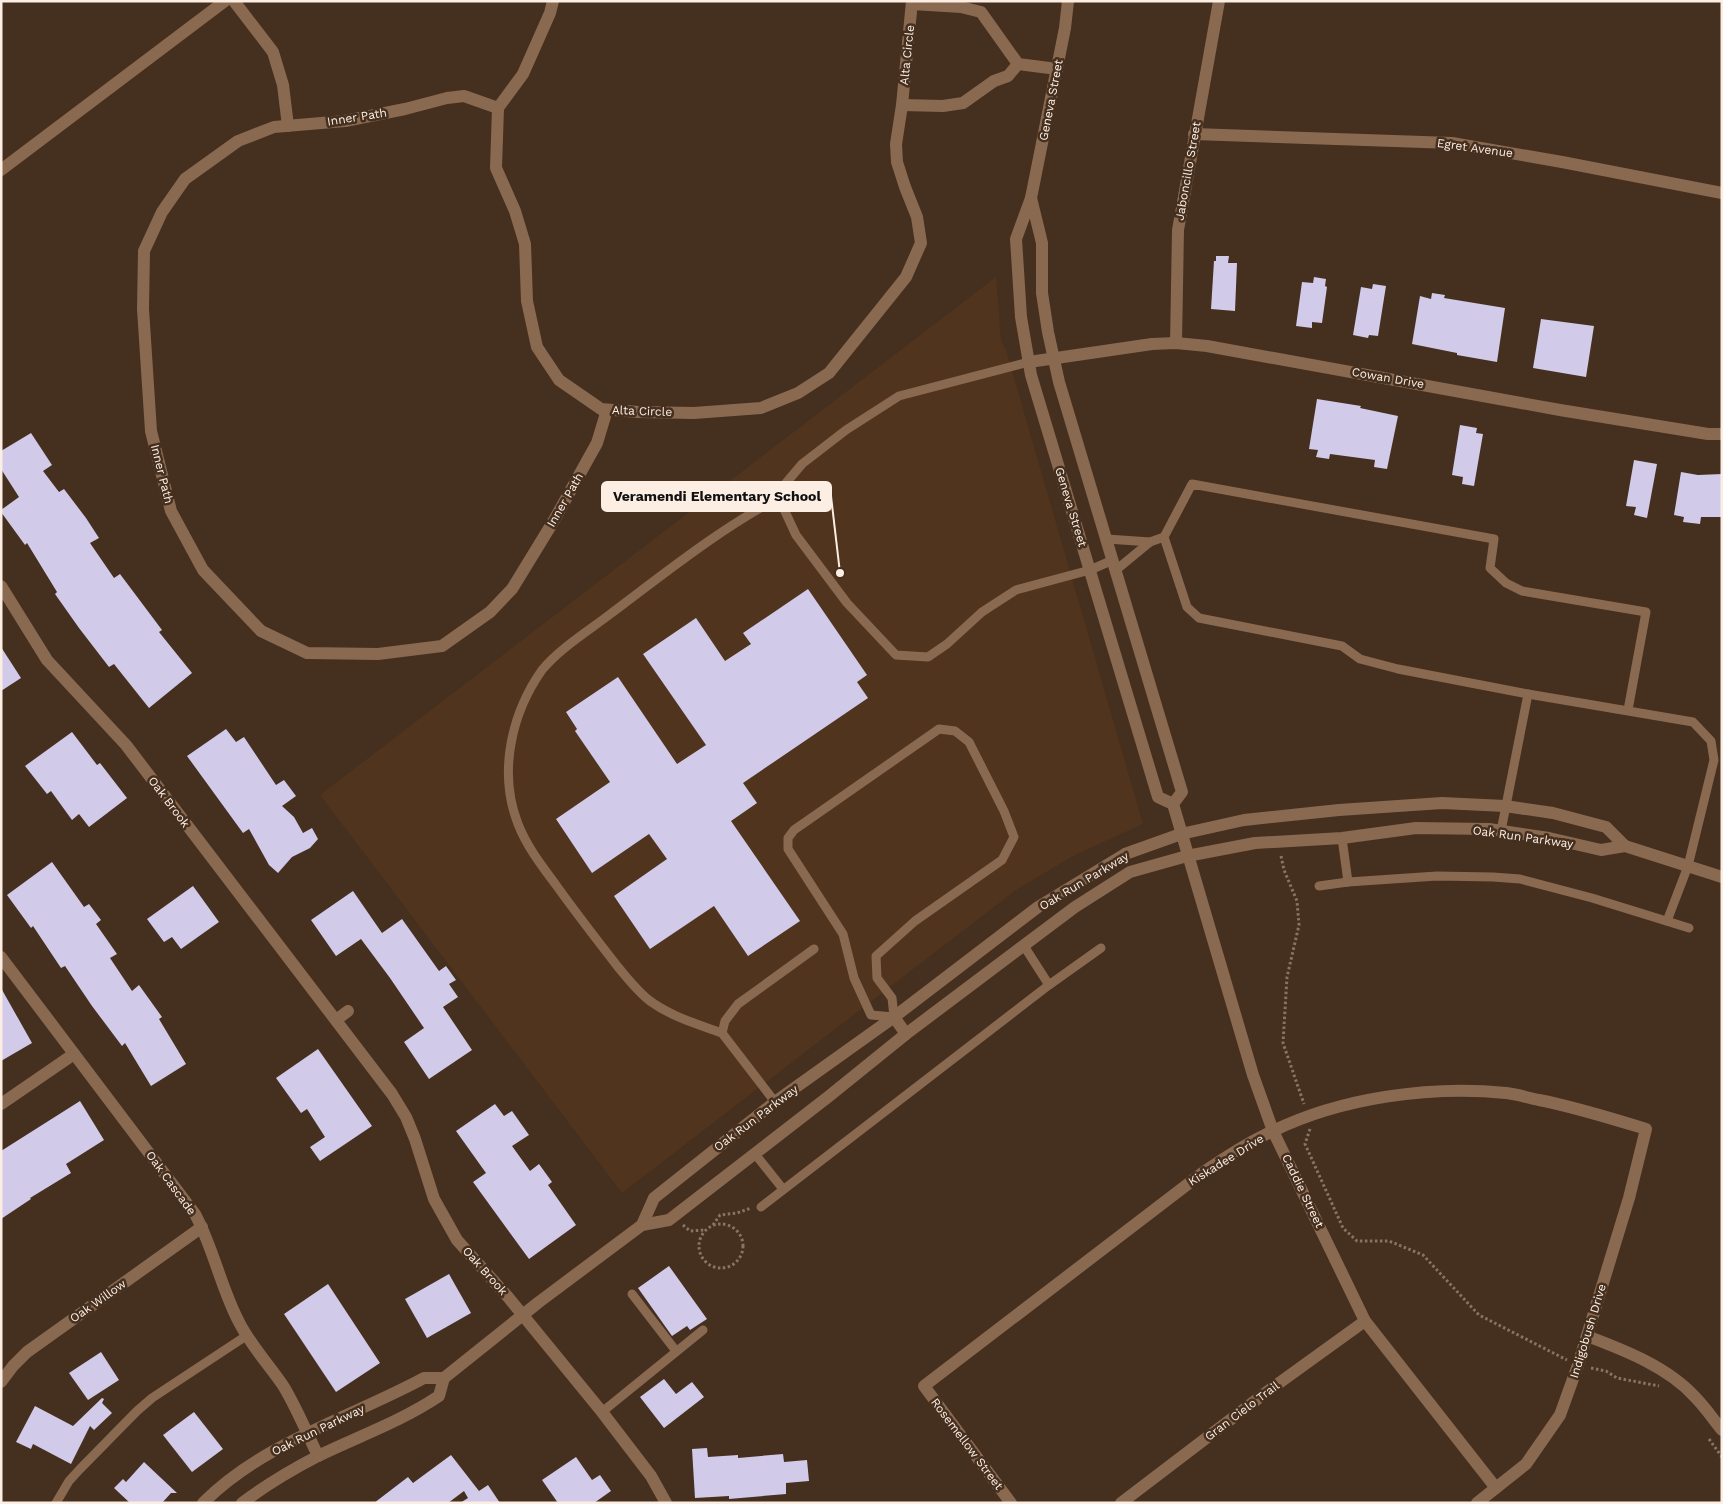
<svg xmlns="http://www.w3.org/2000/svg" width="1723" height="1504" font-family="'Work Sans',sans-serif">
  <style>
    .built { fill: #50341e }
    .building { fill: #d1cae9 }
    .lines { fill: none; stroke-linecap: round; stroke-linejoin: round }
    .path { stroke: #877465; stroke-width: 3; stroke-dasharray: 2.5 2.5; stroke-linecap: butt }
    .service { stroke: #8a6951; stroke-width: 9 }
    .minor { stroke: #8a6951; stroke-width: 12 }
    .tertiary { stroke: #8a6951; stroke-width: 12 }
    .labels { text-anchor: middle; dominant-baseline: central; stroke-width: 5; stroke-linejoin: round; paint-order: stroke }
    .street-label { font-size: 12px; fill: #fdeee4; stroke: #452f1e }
    .leader { fill: none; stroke: #fdeee4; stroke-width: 2 }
    .callout-dot { fill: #fdeee4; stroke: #452f1e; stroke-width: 2 }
    .callout { fill: #fdeee4; stroke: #fdeee4; stroke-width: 2 }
    .callout-label { font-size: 14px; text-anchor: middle; font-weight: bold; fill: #111 }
  </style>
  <rect width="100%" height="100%" fill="#452f1e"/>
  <polygon class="built" points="996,277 1001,340 1006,350 1143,824 1075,855 1016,890 622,1193 320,795"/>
  <g class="building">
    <polygon points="1216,256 1229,256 1228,263 1237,263 1235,311 1211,309 1214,261 1216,261"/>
    <polygon points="1314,277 1326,279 1325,286 1327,287 1322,323 1312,322 1312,328 1296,326 1302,282 1313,283"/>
    <polygon points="1373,284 1386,286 1378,336 1369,335 1368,338 1353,335 1361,287 1372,289"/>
    <polygon points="1432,293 1445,295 1444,298 1505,308 1497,362 1457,355 1457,353 1412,344 1420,296 1431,299"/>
    <polygon points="1541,319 1594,326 1586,377 1533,368"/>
    <polygon points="1317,399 1361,406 1360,408 1398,416 1387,469 1374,467 1375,460 1330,454 1329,459 1316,457 1318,450 1309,449"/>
    <polygon points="1460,425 1477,428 1476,433 1483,434 1474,486 1462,484 1463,477 1452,475"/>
    <polygon points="31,433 52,465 43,471 59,492 64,489 86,518 99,538 90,543 114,578 120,574 162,630 159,632 192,673 149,708 114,664 109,667 79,628 55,594 57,592 27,543 25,545 1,512 1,510 19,497 1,469 1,451"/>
    <polygon points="1634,460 1657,464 1647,518 1634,515 1636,507 1626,506"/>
    <polygon points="1681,472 1698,475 1722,474 1722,517 1701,517 1700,524 1683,522 1684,517 1674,515"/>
    <polygon points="808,589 867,675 857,682 868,698 743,783 757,803 731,821 800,921 748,956 714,906 650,949 614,896 667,859 649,834 592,873 556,819 610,782 575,731 577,729 566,712 618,677 677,764 706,745 643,654 696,618 725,661 751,644 743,633"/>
    <polygon points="1,647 21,678 1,691"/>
    <polygon points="226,729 236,742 244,737 276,785 284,780 296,796 282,806 294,817 303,833 312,828 318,839 310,848 292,857 278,873 269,865 249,829 243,833 187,756"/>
    <polygon points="72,732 97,765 100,763 127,798 89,827 79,814 72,820 51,791 47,794 25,766"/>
    <polygon points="52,862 84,907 89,904 101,920 96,924 117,954 110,958 132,991 139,985 162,1017 159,1019 186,1064 151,1086 125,1043 122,1046 92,1006 65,966 61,968 33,926 31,928 7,895"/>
    <polygon points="193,886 219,922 181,949 172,937 164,942 147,919"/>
    <polygon points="353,891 382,933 402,919 439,971 446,966 456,980 449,984 458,997 443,1007 472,1050 429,1079 404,1042 424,1028 390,978 361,939 336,956 311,920"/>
    <polygon points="1,988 32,1043 1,1061"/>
    <polygon points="318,1049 372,1126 320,1161 310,1147 325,1137 307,1109 301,1113 276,1078"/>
    <polygon points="80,1101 104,1140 66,1164 71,1173 30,1198 31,1199 1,1219 1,1151"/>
    <polygon points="495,1104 504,1116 512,1111 529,1135 512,1146 530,1171 539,1164 552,1182 548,1185 576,1225 529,1259 473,1182 486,1173 456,1131"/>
    <polygon points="669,1266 707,1319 690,1330 687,1326 672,1336 638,1288"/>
    <polygon points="449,1274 471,1313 427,1338 405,1299"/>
    <polygon points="328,1284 380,1363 336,1392 284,1314"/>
    <polygon points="101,1352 119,1380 88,1400 69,1373"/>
    <polygon points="664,1379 676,1394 692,1382 704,1397 664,1428 640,1397"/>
    <polygon points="102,1398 104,1399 102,1403 112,1413 94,1430 90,1426 71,1464 33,1444 31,1449 16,1442 35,1406 73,1426"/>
    <polygon points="194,1412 223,1449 192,1472 163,1435"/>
    <polygon points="707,1448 708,1457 738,1455 738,1458 783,1454 784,1462 807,1460 809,1481 786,1483 786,1494 729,1499 729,1496 695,1498 692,1449"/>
    <polygon points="451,1455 479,1491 488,1485 500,1503 460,1503 468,1498 464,1491 448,1503 374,1503 408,1477 413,1483"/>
    <polygon points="576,1457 592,1480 600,1475 611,1491 594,1503 558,1503 542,1480"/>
    <polygon points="144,1462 177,1493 171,1493 162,1503 130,1503 114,1488 123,1479 126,1482"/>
  </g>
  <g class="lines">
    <g class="path">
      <polyline points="1281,856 1284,870 1297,901 1299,925 1287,977 1283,1043 1304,1104"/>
      <polyline points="1310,1129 1305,1144 1343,1228 1357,1241 1389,1241 1423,1255 1479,1315 1567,1360"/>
      <circle cx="721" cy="1246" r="22"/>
      <polyline points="683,1225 690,1231 705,1230"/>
      <polyline points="713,1225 720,1215 737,1213 751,1208"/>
      <polyline points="1591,1368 1606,1371 1617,1378 1659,1386"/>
      <polyline points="1709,1439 1722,1457"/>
    </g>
    <g class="service">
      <polyline points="1029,362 899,396 846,430 802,464 786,483 782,505 796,535 847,603 896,655 928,657 947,644 982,612 1016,590 1090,570 1113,560"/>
      <polyline points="1107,539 1150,542"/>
      <polyline points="1116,570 1150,542 1164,537"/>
      <polyline points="1528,694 1398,669 1360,659 1342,646 1199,618 1187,607 1164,537 1192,484 1494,539 1490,568 1506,583 1522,591 1646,612 1628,710"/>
      <polygon points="939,729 955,731 969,742 1004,811 1014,837 1002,860 915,921 876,956 877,978 892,998 894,1017 871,1015 854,978 843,934 788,849 788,838 794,830"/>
      <polyline points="1501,831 1528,694 1693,722 1711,741 1714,760 1688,866 1667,921"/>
      <polyline points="1342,838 1348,882 1437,876 1493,877 1520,879 1592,898 1689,928"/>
      <polyline points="1319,886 1348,882"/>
      <polyline points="1024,946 1049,985"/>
      <path d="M722,1033c-25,-9 -50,-16 -72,-32 -12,-9 -22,-22 -32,-34 -21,-27 -42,-54 -62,-82 -14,-19 -29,-38 -38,-61 -20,-51 -7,-110 24,-154 17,-21 46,-39 67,-55 56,-42 113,-88 175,-120"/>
      <polyline points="775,1102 722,1033 725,1021 738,1004 814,949"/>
      <polyline points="755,1154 783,1189"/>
      <polyline points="761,1207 1049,985 1101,948"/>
      <polyline points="632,1294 676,1351"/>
      <polyline points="602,1412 703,1330"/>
      <polyline points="56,1503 69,1481 80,1469 137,1411 152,1398 246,1336"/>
    </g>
    <g class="minor">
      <polyline points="234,1 273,52 283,85 288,126"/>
      <polyline points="553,1 550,13 523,74 498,108 496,168 515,211 525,244 527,301 537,347 559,380 601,409 638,412 694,413 761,408 798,393 829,373 906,277 921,243 917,217 905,187 897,162 896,144 902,105 912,1"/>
      <polyline points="1068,1 1065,28 1031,198 1016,239 1021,317 1031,375 1158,797 1173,804"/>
      <polyline points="912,4 961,7 981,12 1018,64 1057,69"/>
      <polyline points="902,105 943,106 963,103 994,81 1008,76 1018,64"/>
      <polyline points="498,108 464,96 447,98 405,109 345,121 274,127 238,141 185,179 162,212 144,251 143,309 151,431 171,511 203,570 261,631 307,653 378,654 442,646 490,612 512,589 553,522 597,443 607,410"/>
      <polyline points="1194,134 1452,143 1562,162 1722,193"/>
      <polyline points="1,170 225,1"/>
      <polyline points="1031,198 1042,243 1042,293 1048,332 1059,382 1182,792 1173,804"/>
      <polyline points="1176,343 1178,230 1219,1"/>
      <polyline points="1029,362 1152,344 1176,343 1207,346 1560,410 1708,434 1722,434"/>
      <polyline points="1,586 47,660 126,745 392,1094 406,1117 415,1139 434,1199 457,1240 508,1297 602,1412 651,1476 666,1503"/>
      <polyline points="1173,804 1253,1075 1273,1131 1365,1321 1496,1488"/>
      <path d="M1,957l194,257c19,35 26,75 45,110 12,23 30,42 44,63 13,22 23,46 34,69"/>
      <polyline points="894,1017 906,1034"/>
      <polyline points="336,1020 348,1011"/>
      <polyline points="1,1104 74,1054"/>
      <path d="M1587,1336c37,14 81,31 108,61 10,10 18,22 27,33"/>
      <polyline points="1,1382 13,1366 27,1352 202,1227"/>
      <path d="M1011,1503l-87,-117 277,-212c23,-16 46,-31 72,-43 67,-33 158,-46 233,-38 11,1 22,5 33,7 36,7 71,18 107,29l-17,69 -51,167 -18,50 -34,49 -49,39"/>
      <polyline points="1121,1503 1268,1391 1365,1321"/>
    </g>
    <g class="tertiary">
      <polyline points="642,1225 654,1198 775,1102 894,1017 1038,907 1125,854 1181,834 1244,820 1339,810 1442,803 1505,806 1553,813 1606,827 1625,846"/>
      <path d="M203,1503c61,-61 147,-85 221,-125h20"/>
      <path d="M242,1503c24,-18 49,-33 76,-47 41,-20 82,-34 121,-60l5,-18 95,-76 103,-77 27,-5 159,-123 78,-63 169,-127 55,-35 57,-16 68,-13 87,-5 74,-10 73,1 60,9 52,12 24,-4 97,31"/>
    </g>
  </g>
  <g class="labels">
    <g class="street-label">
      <text transform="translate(907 55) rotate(-84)">Alta Circle</text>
      <text transform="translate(1051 100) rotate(-79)">Geneva Street</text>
      <text transform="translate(357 117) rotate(-9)">Inner Path</text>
      <text transform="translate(1475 148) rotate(8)">Egret Avenue</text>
      <text transform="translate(1188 171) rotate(-80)">Jaboncillo Street</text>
      <text transform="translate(1388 378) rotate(10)">Cowan Drive</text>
      <text transform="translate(642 411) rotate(2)">Alta Circle</text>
      <text transform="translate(162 474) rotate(76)">Inner Path</text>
      <text transform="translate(565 500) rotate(-60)">Inner Path</text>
      <text transform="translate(1071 507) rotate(73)">Geneva Street</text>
      <text transform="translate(169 802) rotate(53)">Oak Brook</text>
      <text transform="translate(1523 837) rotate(8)">Oak Run Parkway</text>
      <text transform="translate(1084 881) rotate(-31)">Oak Run Parkway</text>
      <text transform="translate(756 1118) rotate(-37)">Oak Run Parkway</text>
      <text transform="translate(1226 1160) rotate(-32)">Kiskadee Drive</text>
      <text transform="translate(171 1183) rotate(54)">Oak Cascade</text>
      <text transform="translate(1303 1191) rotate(64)">Caddie Street</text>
      <text transform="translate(485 1271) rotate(48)">Oak Brook</text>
      <text transform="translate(98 1301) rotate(-35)">Oak Willow</text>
      <text transform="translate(1588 1331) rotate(-73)">Indigobush Drive</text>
      <text transform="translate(1242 1411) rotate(-37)">Gran Cielo Trail</text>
      <text transform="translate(318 1430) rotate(-26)">Oak Run Parkway</text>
      <text transform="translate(967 1444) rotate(53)">Rosemellow Street</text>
    </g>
  </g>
  <path class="leader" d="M840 573L831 496"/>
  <circle class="callout-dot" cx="840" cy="573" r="5"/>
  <rect class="callout" x="602" y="482" width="229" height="29" rx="5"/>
  <g class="callout-label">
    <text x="717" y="501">Veramendi Elementary School</text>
  </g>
  <rect width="1723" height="1504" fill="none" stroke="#fdeee4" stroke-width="5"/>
</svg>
